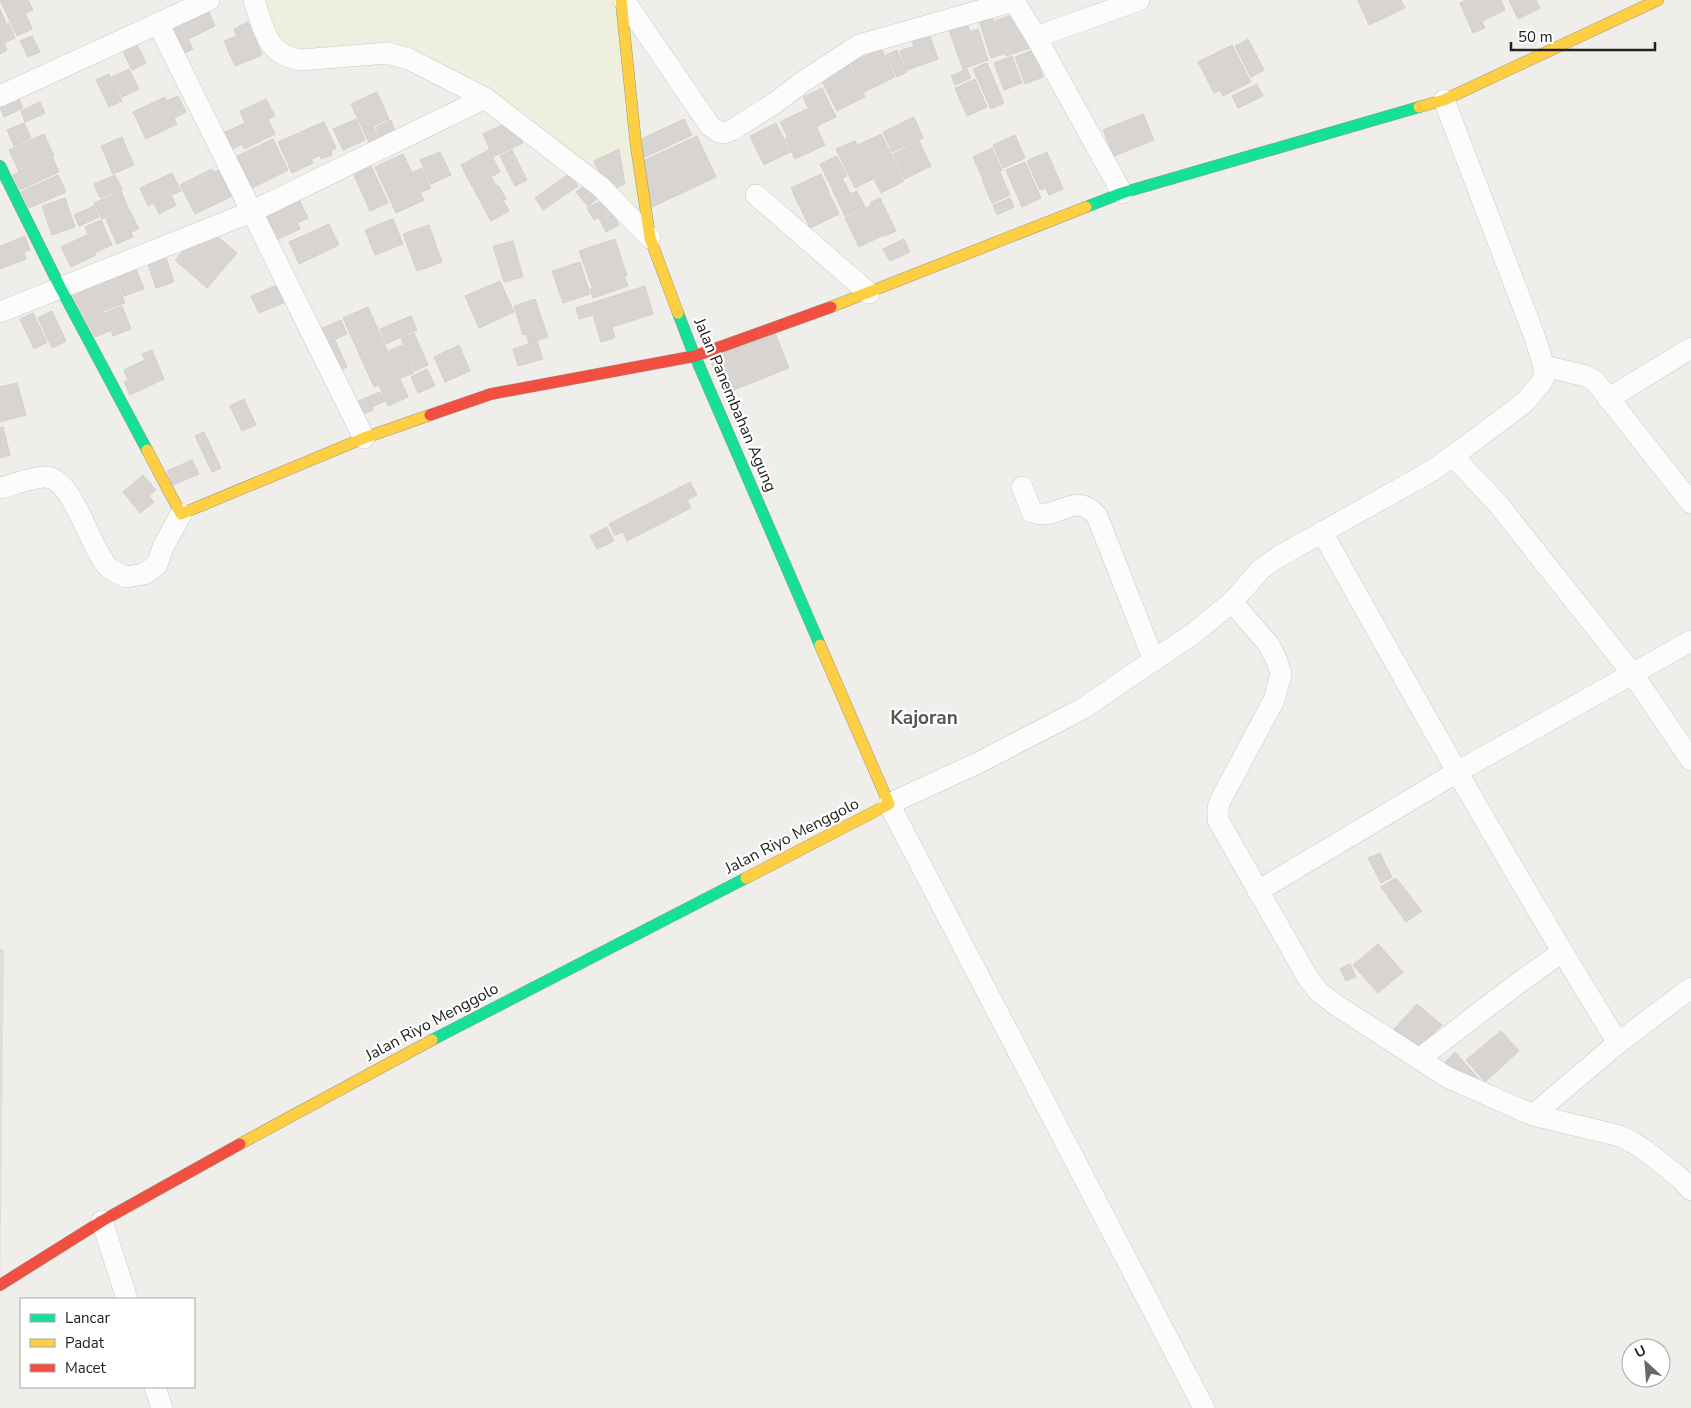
<svg xmlns="http://www.w3.org/2000/svg" width="1691" height="1408" font-family="'Nunito Sans',sans-serif">
  <style>
    .residential { fill: #dfdedc }
    .farmland { fill: #efefdf }
    .building { fill: #d7d4d2; stroke: #d3d0cc }
    .lines { fill: none; stroke-linecap: round; stroke-linejoin: round }
    .street-casing { stroke: #c9c8c7; stroke-width: 22 }
    .fast-casing { stroke: #999a82; stroke-width: 12 }
    .slow-casing { stroke: #999a82; stroke-width: 12 }
    .jam-casing { stroke: #999a82; stroke-width: 12 }
    .street { stroke: #fdfcfc; stroke-width: 21 }
    .fast { stroke: #16e098; stroke-width: 11 }
    .slow { stroke: #ffcf43; stroke-width: 11 }
    .jam { stroke: #f24e42; stroke-width: 11 }
    .labels { text-anchor: middle; dominant-baseline: central; stroke-width: 4.5; stroke-linejoin: round; paint-order: stroke }
    .street-label { font-size: 16px; fill: #222; stroke: #fff }
    .quarter-label { font-size: 19px; font-weight: bold; fill: #555; stroke: #fff }
  </style>
  <rect width="100%" height="100%" fill="#f0eeeb"/>
  <polygon class="residential" points="0,948 4,951 0,1301"/>
  <polygon class="farmland" points="254,0 621,0 650,238 602,188 409,59 289,58"/>
  <g class="building">
    <polygon points="0,0 28,0 33,10 25,13 32,29 17,36"/>
    <polygon points="1358,0 1401,0 1405,8 1369,25"/>
    <polygon points="1466,0 1501,0 1505,10 1482,21 1485,28 1473,33 1460,3"/>
    <polygon points="1509,0 1536,0 1540,8 1518,19"/>
    <polygon points="206,5 215,26 188,39 193,49 184,53 170,22"/>
    <polygon points="0,9 6,23 0,26"/>
    <polygon points="991,13 1004,54 991,58 978,17"/>
    <polygon points="1017,13 1033,47 1006,56 995,21"/>
    <polygon points="248,22 262,55 235,66 224,41 237,36 234,29"/>
    <polygon points="9,23 15,38 4,43 7,50 0,54 0,27"/>
    <polygon points="967,24 970,32 978,29 988,60 963,69 949,30"/>
    <polygon points="929,33 938,59 907,70 900,51 914,46 912,40"/>
    <polygon points="32,36 40,52 28,57 20,41"/>
    <polygon points="133,36 146,63 132,70 119,43"/>
    <polygon points="1248,39 1264,70 1251,77 1235,46"/>
    <polygon points="1232,45 1251,82 1223,96 1220,90 1214,93 1198,62"/>
    <polygon points="881,48 895,77 864,92 851,63"/>
    <polygon points="897,50 907,72 897,77 886,55"/>
    <polygon points="1033,50 1043,77 1025,84 1015,57"/>
    <polygon points="1012,56 1022,83 1004,90 994,63"/>
    <polygon points="849,63 865,97 837,111 820,77"/>
    <polygon points="987,63 1004,103 991,109 973,69"/>
    <polygon points="129,69 139,89 122,97 112,77"/>
    <polygon points="967,69 971,78 955,85 951,76"/>
    <polygon points="109,74 122,101 109,107 96,80"/>
    <polygon points="975,79 987,107 967,116 955,88"/>
    <polygon points="1257,84 1263,96 1238,108 1232,96"/>
    <polygon points="822,88 836,117 817,126 803,97"/>
    <polygon points="15,90 23,108 4,117 0,107 0,97"/>
    <polygon points="377,92 389,119 373,126 380,140 370,145 351,104"/>
    <polygon points="178,96 186,112 174,118 177,124 146,139 133,112 165,97 166,101"/>
    <polygon points="266,99 275,116 268,119 275,134 244,149 242,144 229,151 221,134 245,123 240,111"/>
    <polygon points="40,102 45,113 25,122 21,111"/>
    <polygon points="807,109 814,123 787,136 780,122"/>
    <polygon points="1143,114 1154,140 1114,156 1103,130"/>
    <polygon points="914,117 923,138 892,152 883,132"/>
    <polygon points="356,119 365,140 343,150 333,129"/>
    <polygon points="684,119 692,135 643,158 635,142"/>
    <polygon points="391,120 395,131 380,137 376,127"/>
    <polygon points="512,120 523,143 493,157 483,134"/>
    <polygon points="324,122 336,148 331,151 332,155 321,159 320,155 312,159 300,132"/>
    <polygon points="24,123 31,138 14,146 7,130"/>
    <polygon points="776,123 790,152 764,165 750,136"/>
    <polygon points="815,124 825,145 795,159 785,138"/>
    <polygon points="299,133 313,163 292,173 278,142"/>
    <polygon points="44,134 54,156 19,172 9,150"/>
    <polygon points="881,134 888,148 865,159 858,145"/>
    <polygon points="1015,135 1025,158 1003,168 993,145"/>
    <polygon points="697,136 716,177 652,207 643,161"/>
    <polygon points="122,137 134,165 113,174 101,146"/>
    <polygon points="273,139 288,170 244,192 229,160"/>
    <polygon points="855,141 873,179 855,188 836,149"/>
    <polygon points="919,141 931,166 905,179 893,154"/>
    <polygon points="992,148 1002,170 983,179 973,157"/>
    <polygon points="619,149 625,184 608,191 594,161"/>
    <polygon points="889,149 904,181 881,193 865,160"/>
    <polygon points="489,150 500,172 472,187 461,165"/>
    <polygon points="512,150 527,180 515,186 500,156"/>
    <polygon points="440,152 451,175 431,184 420,160"/>
    <polygon points="1047,152 1063,189 1049,195 1046,188 1040,190 1027,161"/>
    <polygon points="403,154 412,173 422,168 431,188 420,193 424,200 396,213 375,167"/>
    <polygon points="837,156 847,176 842,178 850,193 837,199 820,164"/>
    <polygon points="53,158 59,172 20,190 13,175"/>
    <polygon points="368,159 388,203 370,211 350,166"/>
    <polygon points="1025,162 1041,198 1022,207 1006,170"/>
    <polygon points="225,167 238,193 195,214 180,185 212,169 214,172"/>
    <polygon points="1000,172 1010,195 992,203 982,180"/>
    <polygon points="172,173 181,191 171,195 176,205 159,214 154,203 148,206 140,188"/>
    <polygon points="569,174 578,186 543,210 535,198"/>
    <polygon points="821,174 829,192 799,206 791,188"/>
    <polygon points="58,175 66,192 29,208 21,192"/>
    <polygon points="115,175 122,189 100,198 94,184"/>
    <polygon points="492,178 496,186 498,185 506,199 503,200 509,211 491,221 473,188"/>
    <polygon points="586,184 598,198 588,206 576,192"/>
    <polygon points="121,191 128,208 102,219 94,203"/>
    <polygon points="857,191 865,207 845,216 837,200"/>
    <polygon points="296,193 308,218 297,223 300,229 274,241 259,210"/>
    <polygon points="829,193 839,214 810,228 800,207"/>
    <polygon points="65,198 75,227 52,235 42,206"/>
    <polygon points="880,198 896,231 885,236 870,203"/>
    <polygon points="1010,198 1014,207 997,215 993,205"/>
    <polygon points="605,199 611,210 594,220 587,208"/>
    <polygon points="94,206 99,217 79,226 74,215"/>
    <polygon points="870,206 884,235 859,247 845,218"/>
    <polygon points="129,209 139,229 131,232 133,237 117,244 106,219"/>
    <polygon points="611,212 619,225 606,232 599,218"/>
    <polygon points="393,219 403,244 375,255 365,230"/>
    <polygon points="101,220 112,245 96,252 85,227"/>
    <polygon points="329,224 339,245 299,264 289,242"/>
    <polygon points="429,225 442,262 417,271 403,234"/>
    <polygon points="212,232 237,253 207,288 175,260 198,234"/>
    <polygon points="87,235 96,255 71,267 61,247"/>
    <polygon points="25,236 30,250 24,252 26,259 0,269 0,246"/>
    <polygon points="615,239 627,276 592,287 579,251"/>
    <polygon points="904,239 910,252 890,261 883,249"/>
    <polygon points="513,241 523,277 504,282 493,246"/>
    <polygon points="164,252 174,282 156,288 146,258"/>
    <polygon points="133,261 144,289 124,296 113,269"/>
    <polygon points="580,262 590,294 563,303 552,271"/>
    <polygon points="115,277 125,303 103,311 93,285"/>
    <polygon points="625,278 628,286 593,298 590,289"/>
    <polygon points="500,281 514,312 479,328 465,296"/>
    <polygon points="282,283 290,300 259,313 251,296"/>
    <polygon points="92,286 110,331 95,337 72,294"/>
    <polygon points="645,286 653,314 612,327 615,338 601,342 593,315 579,319 576,308"/>
    <polygon points="535,299 548,337 529,343 526,334 523,335 514,306"/>
    <polygon points="122,306 131,329 113,336 104,313"/>
    <polygon points="368,307 408,397 388,406 379,385 374,387 343,318"/>
    <polygon points="52,311 66,341 52,348 38,318"/>
    <polygon points="33,313 47,342 34,349 20,319"/>
    <polygon points="411,316 417,330 386,344 380,329"/>
    <polygon points="341,320 347,334 322,345 316,331"/>
    <polygon points="773,328 789,368 724,394 708,354"/>
    <polygon points="414,333 428,365 415,371 401,339"/>
    <polygon points="335,340 347,367 334,373 322,346"/>
    <polygon points="537,341 543,359 518,366 513,349"/>
    <polygon points="402,345 414,373 401,378 389,351"/>
    <polygon points="459,345 470,371 445,382 434,357"/>
    <polygon points="152,350 164,379 130,395 124,382 128,380 124,370 145,360 142,354"/>
    <polygon points="427,369 435,386 418,393 411,377"/>
    <polygon points="17,383 26,415 0,422 0,387"/>
    <polygon points="380,392 385,401 372,407 368,397"/>
    <polygon points="367,397 373,410 354,418 348,406"/>
    <polygon points="244,399 256,425 242,431 230,406"/>
    <polygon points="3,427 10,455 0,458 0,428"/>
    <polygon points="204,432 221,468 212,472 195,436"/>
    <polygon points="192,460 199,474 173,485 167,471"/>
    <polygon points="143,475 156,490 149,496 154,502 140,513 123,492"/>
    <polygon points="690,482 697,495 687,500 691,508 627,541 623,532 615,535 609,524"/>
    <polygon points="607,527 614,541 597,549 590,536"/>
    <polygon points="1380,853 1392,877 1381,883 1368,858"/>
    <polygon points="1396,878 1422,911 1406,922 1381,887"/>
    <polygon points="1378,944 1403,972 1378,993 1353,965"/>
    <polygon points="1350,964 1356,977 1346,981 1340,969"/>
    <polygon points="1417,1004 1442,1025 1417,1049 1394,1029"/>
    <polygon points="1501,1031 1519,1051 1485,1082 1466,1060"/>
    <polygon points="1455,1052 1480,1080 1473,1084 1440,1067"/>
  </g>
  <g class="lines">
    <defs>
      <g id="street">
        <path d="M254,0c10,29 12,55 47,60l86,-7 22,6 76,39 117,90 48,50"/>
        <polyline points="624,0 710,126 719,132 724,133 732,130 775,103 801,83 859,45 1014,1 1014,0"/>
        <polyline points="1014,1 1036,37 1122,193"/>
        <polyline points="158,23 364,438"/>
        <polyline points="1036,37 1139,0"/>
        <polyline points="0,96 209,0"/>
        <polyline points="756,195 869,293"/>
        <polyline points="0,312 251,212 485,98"/>
        <polyline points="1544,366 1586,376 1595,381 1691,503"/>
        <polyline points="1608,399 1691,348"/>
        <polyline points="1453,456 1498,504 1632,673 1691,760"/>
        <path d="M1022,487l10,25c27,10 42,-23 65,4l57,145"/>
        <path d="M0,488c12,-3 34,-11 45,-11 28,-1 45,73 64,91 5,4 11,6 17,9l18,-3 13,-9 6,-18 18,-33"/>
        <path d="M1322,532c96,172 193,344 296,511"/>
        <polyline points="1232,602 1269,645 1277,661 1281,674 1274,700 1220,801 1218,808 1218,820 1308,978 1319,992 1336,1005 1447,1077 1533,1115 1620,1136 1632,1142 1646,1151 1680,1178 1691,1190"/>
        <polyline points="1258,891 1457,772 1691,641"/>
        <polyline points="1419,1059 1513,987 1562,952"/>
        <polyline points="1533,1115 1618,1043 1691,988"/>
        <polyline points="102,1221 127,1299"/>
        <polyline points="155,1387 162,1408"/>
        <polyline points="1204,1408 889,804 978,763 1082,709 1194,633 1232,602 1261,569 1278,557 1428,473 1453,456 1524,403 1541,383 1544,377 1544,366 1534,335 1444,100"/>
      </g>
      <g id="fast">
        <polyline points="0,166 60,287 147,450"/>
        <polyline points="1086,207 1122,193 1419,107"/>
        <polyline points="678,313 691,347 820,645"/>
        <polyline points="432,1040 746,878"/>
      </g>
      <g id="slow">
        <polyline points="621,0 636,145 650,238 678,313"/>
        <polyline points="1419,107 1444,100 1658,0"/>
        <polyline points="831,307 1086,207"/>
        <polyline points="147,450 181,514 364,438 430,415"/>
        <polyline points="746,878 889,804 820,645"/>
        <polyline points="240,1144 432,1040"/>
      </g>
      <g id="jam">
        <polyline points="430,415 491,394 695,356 831,307"/>
        <polyline points="0,1285 102,1221 240,1144"/>
      </g>
    </defs>
    <use href="#street" class="street-casing"/>
    <use href="#fast" class="fast-casing"/>
    <use href="#slow" class="slow-casing"/>
    <use href="#jam" class="jam-casing"/>
    <use href="#street" class="street"/>
    <use href="#fast" class="fast"/>
    <use href="#slow" class="slow"/>
    <use href="#jam" class="jam"/>
  </g>
  <g class="labels">
    <g class="street-label">
      <text transform="translate(735 405) rotate(67)">Jalan Panembahan Agung</text>
      <text transform="translate(792 836) rotate(-27)">Jalan Riyo Menggolo</text>
      <text transform="translate(432 1022) rotate(-28)">Jalan Riyo Menggolo</text>
    </g>
    <g class="quarter-label">
      <text x="924" y="718">Kajoran</text>
    </g>
  </g>
  <rect x="20" y="1298" width="175" height="90" fill="#ffffff" stroke="#a7a7a7"/>
  <rect x="30" y="1314" width="25" height="8" fill="#16e098" stroke="#a7a7a7"/>
  <text x="65" y="1323" font-size="15" fill="#222222">Lancar</text>
  <rect x="30" y="1339" width="25" height="8" fill="#ffcf43" stroke="#a7a7a7"/>
  <text x="65" y="1348" font-size="15" fill="#222222">Padat</text>
  <rect x="30" y="1364" width="25" height="8" fill="#f24e42" stroke="#a7a7a7"/>
  <text x="65" y="1373" font-size="15" fill="#222222">Macet</text>
  <g transform="translate(1646 1363) rotate(334)"><circle r="24" fill="#ffffff" stroke="#a7a7a7"/>
  <path d="M0-4L9 19L0 12L-9 19Z" fill="#6a6968"/>
  <text y="-8" font-size="14" font-weight="bold" text-anchor="middle" fill="#222222">U</text>
  </g>
  <path d="M1511 42v8h144v-8" fill="none" stroke="#222222" stroke-width="2.5"/>
  <text x="1518" y="42" font-size="15" fill="#222222" stroke="#ffffff" stroke-width="4" paint-order="stroke">50 m</text>
</svg>
